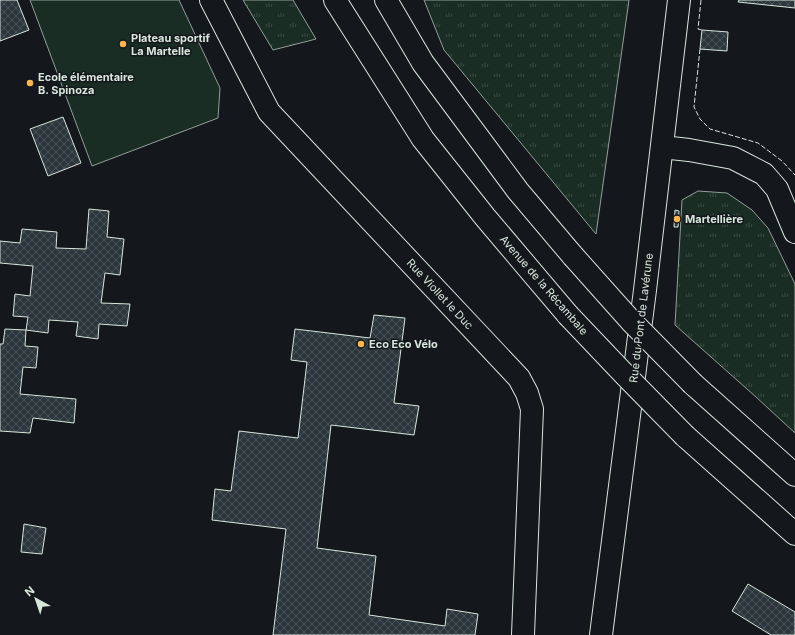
<svg xmlns="http://www.w3.org/2000/svg" width="795" height="635" font-family="Inter,sans-serif">
  <style>
    .grass { fill: url(#grass-tufts); stroke: #939e99 }
    .green { fill: #1a2d24; stroke: #939e99 }
    .building { fill: url(#building-cross-hatch); stroke: #d8e6dc }
    .lines { fill: none; stroke-linecap: round; stroke-linejoin: round }
    .minor-casing { stroke: #d8e6dc; stroke-width: 24 }
    .tertiary-casing { stroke: #d8e6dc; stroke-width: 24 }
    .primary-casing { stroke: #d8e6dc; stroke-width: 24 }
    .minor { stroke: #14181c; stroke-width: 22 }
    .tertiary { stroke: #14181c; stroke-width: 22 }
    .primary { stroke: #14181c; stroke-width: 22 }
    .primary-bridge-casing { stroke: #d8e6dc; stroke-width: 24; stroke-linecap: butt }
    .primary-bridge { stroke: #14181c; stroke-width: 22 }
    .fence { stroke: #d8e6dc; stroke-width: 1; stroke-dasharray: 5 2; stroke-linecap: butt }
    .poi-dot { fill: #ffb74d; stroke: #14181c; stroke-width: 1.5 }
    .labels { text-anchor: middle; dominant-baseline: central; stroke-width: 3; stroke-linejoin: round; paint-order: stroke }
    .poi-label { font-size: 11px; font-weight: bold; fill: #d8e6dc; stroke: #14181c; text-anchor: start }
    .street-label { font-size: 11px; fill: #d8e6dc; stroke: #14181c }
  </style>
  <defs>
    <pattern id="grass-tufts" width="24" height="20" patternUnits="userSpaceOnUse"><rect width="24" height="20" fill="#1a2d24"/><path d="M3 7l-1-3M5 7V3M7 7l1-3M15 17l-1-3M17 17v-4M19 17l1-3" fill="none" stroke="#3b4b43"/></pattern>
    <pattern id="building-cross-hatch" width="8" height="8" patternUnits="userSpaceOnUse"><rect width="8" height="8" fill="#2c363c"/><path d="M0 0l8 8M0 8l8-8" fill="none" stroke="#4a5358"/></pattern>
  </defs>
  <rect width="100%" height="100%" fill="#14181c"/>
  <g class="grass">
    <polygon points="243,0 293,0 316,39 273,50"/>
    <polygon points="424,0 629,0 596,234 444,50"/>
    <polygon points="698,191 727,193 752,210 768,228 795,284 795,433 756,397 675,325 682,200"/>
  </g>
  <polygon class="green" points="30,0 179,0 220,88 218,118 92,166"/>
  <g class="building">
    <polygon points="0,0 17,0 29,30 0,41"/>
    <polygon points="739,0 795,0 795,8 738,2"/>
    <polygon points="702,30 728,32 727,51 700,49"/>
    <polygon points="63,117 81,163 48,176 30,129"/>
    <polygon points="89,209 109,211 107,237 124,239 120,275 105,273 101,303 130,304 127,326 99,324 98,339 76,336 78,322 49,320 48,333 26,330 28,317 13,316 15,294 30,296 33,266 0,263 0,241 20,243 22,229 57,232 56,248 86,249"/>
    <polygon points="675,210 679,211 678,227 674,227"/>
    <polygon points="374,315 405,318 394,403 419,406 414,435 331,425 317,548 376,556 369,615 445,626 447,609 478,614 475,635 273,635 286,529 212,520 215,489 231,491 239,431 298,438 307,362 291,360 295,329 370,338"/>
    <polygon points="5,329 26,330 25,346 38,347 36,368 23,367 20,394 76,399 74,423 33,418 30,433 0,431 0,344 3,344"/>
    <polygon points="24,524 46,528 42,554 21,552"/>
    <polygon points="748,584 795,612 795,635 771,635 732,611"/>
  </g>
  <g class="lines">
    <defs>
      <g id="minor">
        <polyline points="211,0 269,112 519,378 527,393 532,409 523,635"/>
        <polyline points="662,147 689,150 733,158 764,174 777,189 795,232"/>
      </g>
      <polyline id="tertiary" points="601,635 645,290 679,0"/>
      <g id="primary">
        <polyline points="335,0 423,139 485,217 568,315"/>
        <polyline points="386,0 423,63 518,191 573,256"/>
        <polyline points="693,384 795,475"/>
        <polyline points="685,436 795,534"/>
      </g>
    </defs>
    <use href="#minor" class="minor-casing"/>
    <use href="#tertiary" class="tertiary-casing"/>
    <use href="#primary" class="primary-casing"/>
    <use href="#minor" class="minor"/>
    <use href="#tertiary" class="tertiary"/>
    <use href="#primary" class="primary"/>
    <defs>
      <g id="primary-bridge">
        <polyline points="573,256 631,321 693,384"/>
        <polyline points="568,315 626,376 685,436"/>
      </g>
    </defs>
    <use href="#primary-bridge" class="primary-bridge-casing"/>
    <use href="#primary-bridge" class="primary-bridge"/>
    <g class="fence">
      <polyline points="701,0 698,29 702,30"/>
      <polyline points="700,49 694,107 700,119 710,129 758,143 782,161 795,175"/>
    </g>
  </g>
  <g class="poi-dot">
    <circle cx="123" cy="44" r="4"/>
    <circle cx="30" cy="83" r="4"/>
    <circle cx="677" cy="219" r="4"/>
    <circle cx="361" cy="344" r="4"/>
  </g>
  <g class="labels">
    <g class="poi-label">
      <text x="131" y="38">Plateau sportif<tspan x="131" dy="13">La Martelle</tspan></text>
      <text x="38" y="77">Ecole élémentaire<tspan x="38" dy="13">B. Spinoza</tspan></text>
      <text x="685" y="219">Martellière</text>
      <text x="369" y="344">Eco Eco Vélo</text>
    </g>
    <g class="street-label">
      <text transform="translate(544 285) rotate(49)">Avenue de la Récambale</text>
      <text transform="translate(440 294) rotate(47)">Rue Viollet le Duc</text>
      <text transform="translate(641 318) rotate(-83)">Rue du Pont de Lavérune</text>
    </g>
  </g>
  <g transform="translate(36 599) rotate(320)" stroke="#14181c" stroke-width="3" paint-order="stroke">
  <path d="M0-3L7 15L0 10L-7 15Z" fill="#d8e6dc"/>
  <text y="-6" font-size="11" font-weight="bold" text-anchor="middle" fill="#d8e6dc">N</text>
  </g>
</svg>
